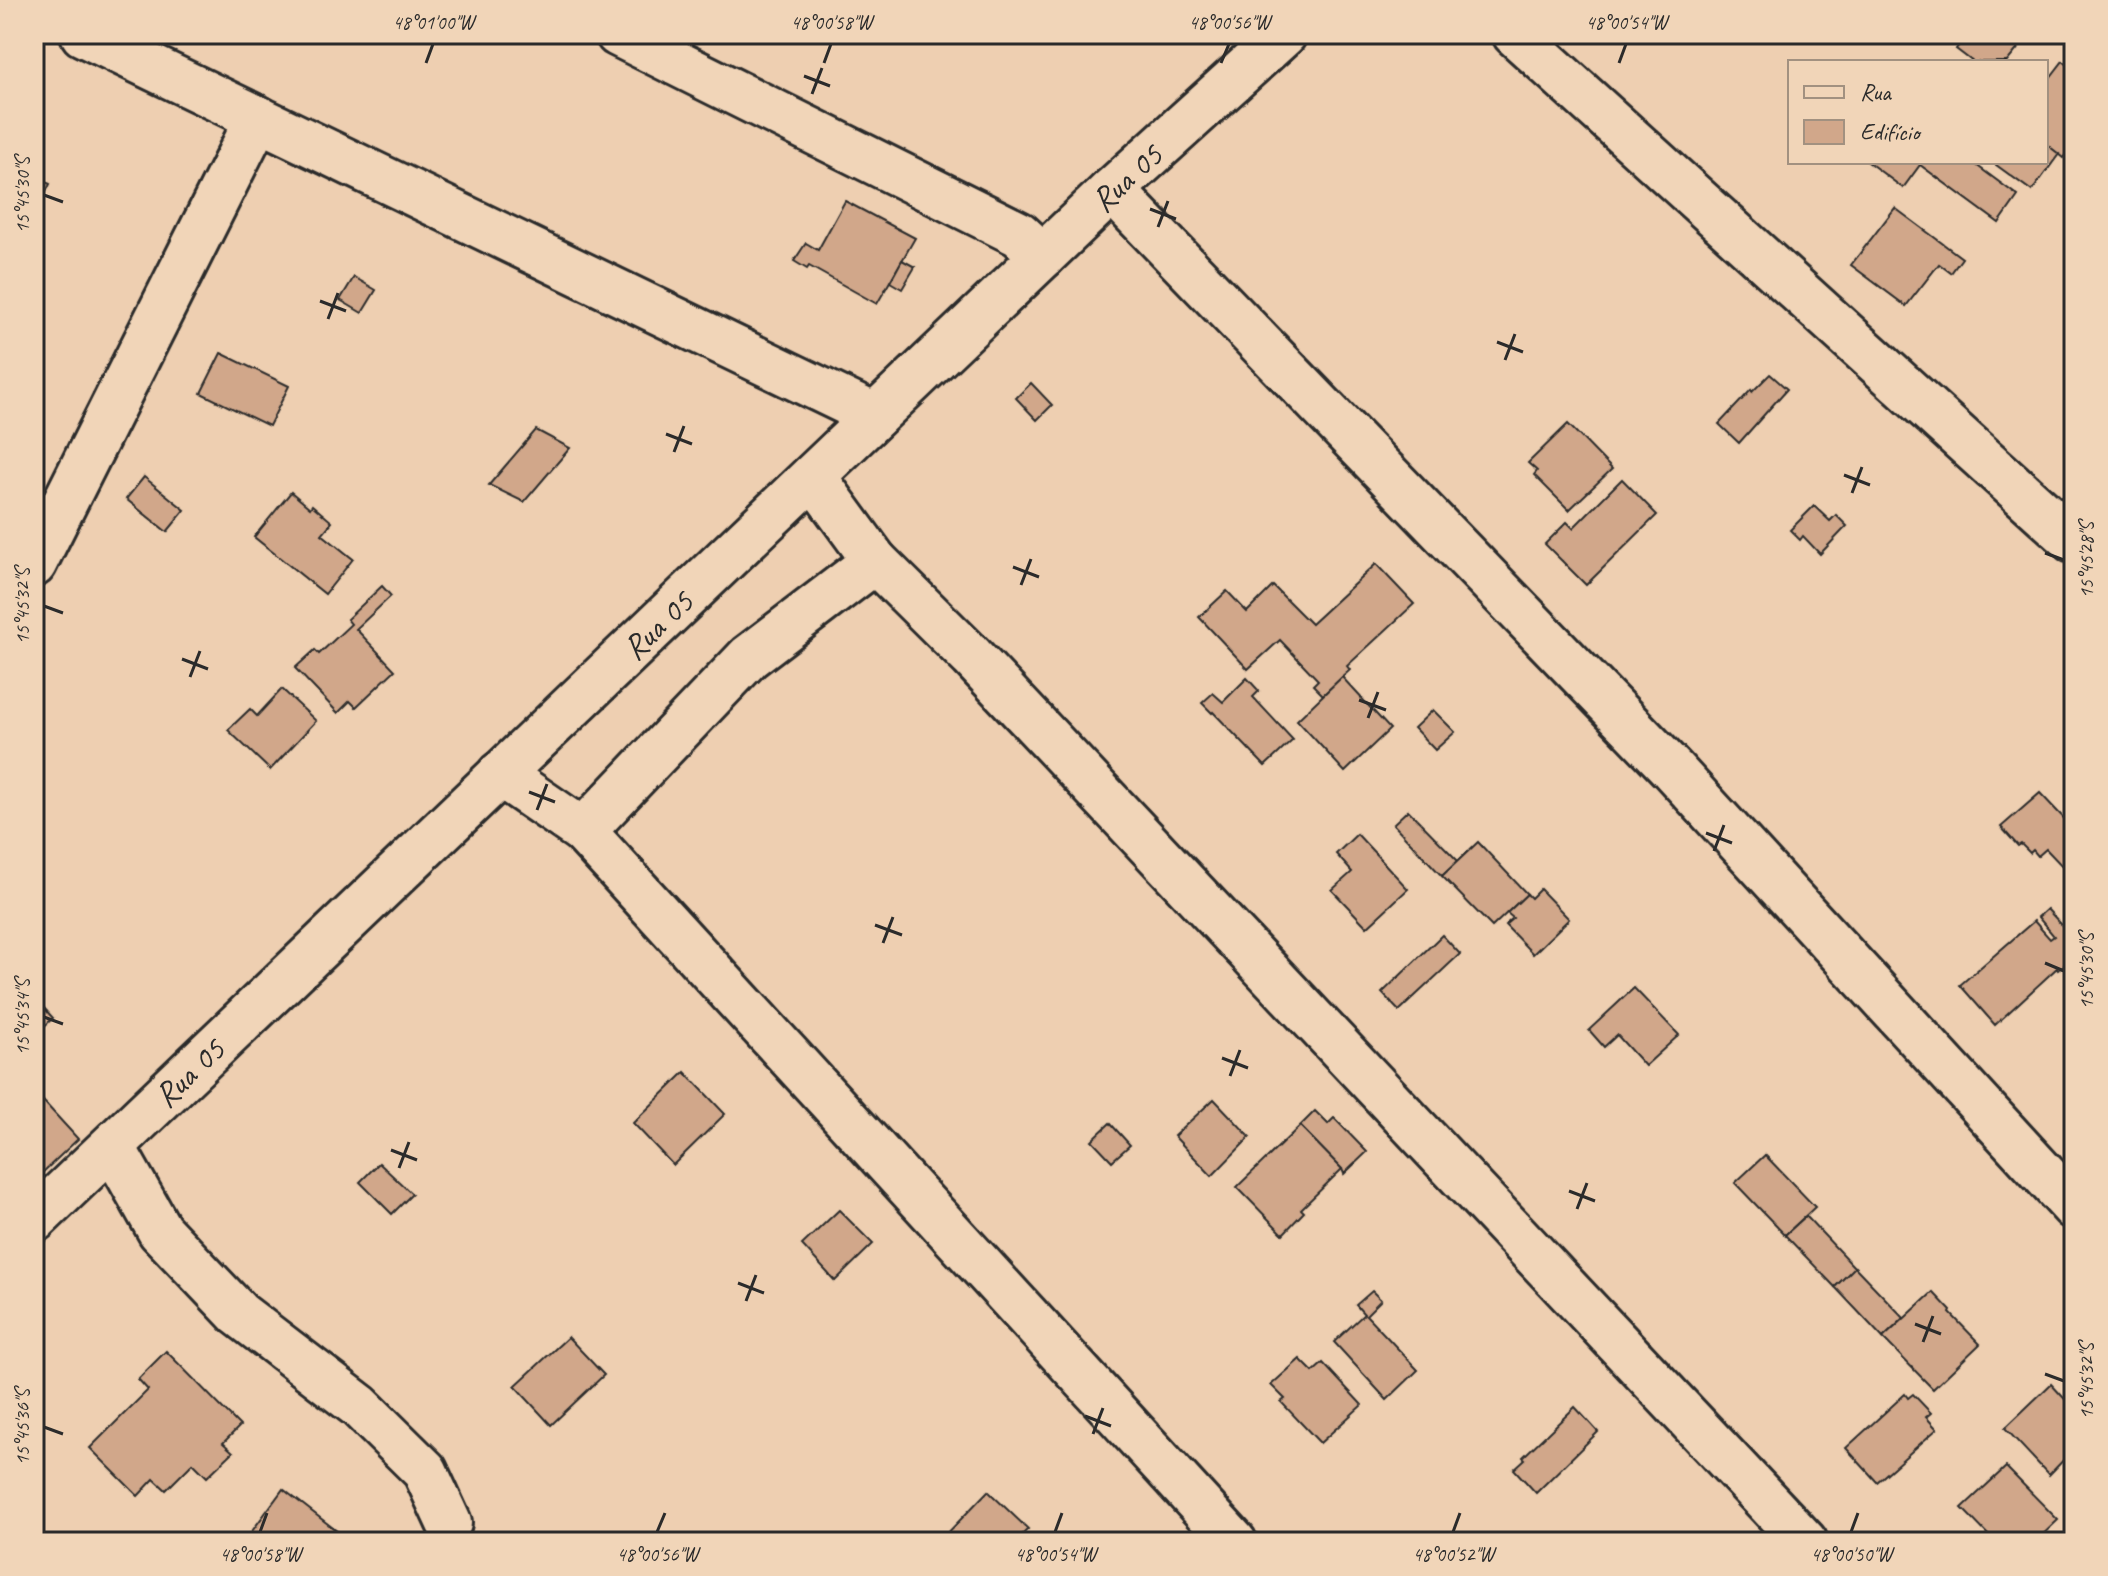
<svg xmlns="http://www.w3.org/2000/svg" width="2108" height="1576" font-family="Caveat,sans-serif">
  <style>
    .building { fill: #d1a78a; stroke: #2b2b2b; stroke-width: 2 }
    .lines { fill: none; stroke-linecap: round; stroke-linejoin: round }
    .minor-casing { stroke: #2b2b2b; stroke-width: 50 }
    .minor { stroke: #f1d5b8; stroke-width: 44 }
    .ticks { fill: none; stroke: #2b2b2b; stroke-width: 3 }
    .labels { text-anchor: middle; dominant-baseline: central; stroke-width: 8; stroke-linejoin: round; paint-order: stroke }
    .street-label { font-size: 34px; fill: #2b2b2b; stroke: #f1d5b8 }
    .neatline { fill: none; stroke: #2b2b2b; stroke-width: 3 }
    .ticks-label { font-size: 20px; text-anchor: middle; fill: #2b2b2b }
  </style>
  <rect width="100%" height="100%" fill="#eecfb1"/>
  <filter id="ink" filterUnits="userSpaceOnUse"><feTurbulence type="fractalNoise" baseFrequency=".0125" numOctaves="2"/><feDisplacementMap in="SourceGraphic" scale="16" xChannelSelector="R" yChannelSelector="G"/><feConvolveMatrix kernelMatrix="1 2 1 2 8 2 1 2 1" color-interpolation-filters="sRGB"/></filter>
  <g filter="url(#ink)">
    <g class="building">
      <polygon points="1967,34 2027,34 2029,35 2007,62 1973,62 1956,49"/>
      <polygon points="2063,61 2074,70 2074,143 2063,158 2046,144 2046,83"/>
      <polygon points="2046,144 2059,154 2032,191 1992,162 2046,162"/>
      <polygon points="1868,162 1972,162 2018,196 1999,223 1920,165 1903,188"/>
      <polygon points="34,168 43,172 39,179 50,184 34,216"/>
      <polygon points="845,201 915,238 877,304 809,266 807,269 794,261 806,243 818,250"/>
      <polygon points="1895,208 1962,258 1951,273 1939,264 1906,306 1851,265"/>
      <polygon points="902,260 915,267 902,289 890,282"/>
      <polygon points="354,277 376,290 362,313 340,300"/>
      <polygon points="221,353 289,386 269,426 201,393"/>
      <polygon points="1770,374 1787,389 1739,443 1719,424 1751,390 1752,392"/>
      <polygon points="1031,383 1052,405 1037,420 1016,398"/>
      <polygon points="1568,424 1612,469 1569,510 1534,475 1537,471 1528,463"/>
      <polygon points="536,430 570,448 524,502 489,485"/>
      <polygon points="144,477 185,510 167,532 126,499"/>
      <polygon points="1622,479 1657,515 1586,585 1545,544 1567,522 1573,528"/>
      <polygon points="291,492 310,508 312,505 332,522 322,534 353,559 325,594 254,537"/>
      <polygon points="1814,506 1830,521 1836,515 1847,526 1820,554 1803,536 1800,540 1790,530"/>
      <polygon points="1376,564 1414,604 1347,666 1350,670 1323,695 1313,685 1318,680 1280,640 1248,669 1199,617 1227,591 1247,612 1273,586 1311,624"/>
      <polygon points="382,586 391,596 356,629 395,670 356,707 350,701 338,713 295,668 315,650 319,654 351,624 347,619"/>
      <polygon points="1342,677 1390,729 1345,772 1297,720"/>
      <polygon points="1247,678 1259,691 1253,697 1293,740 1265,766 1213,712 1212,713 1202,703 1213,693 1223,702"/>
      <polygon points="282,689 316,721 270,770 228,730 250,709 257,716"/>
      <polygon points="1433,710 1455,732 1435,750 1414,728"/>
      <polygon points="2040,793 2074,829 2074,860 2064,868 2046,849 2038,856 2033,850 2030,853 2021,844 2018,846 2001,827"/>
      <polygon points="1408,810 1458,861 1442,876 1393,824"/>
      <polygon points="1357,834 1408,889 1367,927 1332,890 1352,872 1336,854"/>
      <polygon points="1478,842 1527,894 1492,927 1442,876"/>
      <polygon points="1540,889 1569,919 1533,954 1505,925 1513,918 1507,913 1527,894 1531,898"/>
      <polygon points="2047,909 2074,938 2074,957 2058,970 2057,968 1995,1025 1960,985 2034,921 2050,939 2054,936 2038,917"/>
      <polygon points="1442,935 1460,954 1399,1011 1382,993"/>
      <polygon points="1634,988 1679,1035 1645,1066 1617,1035 1604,1047 1589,1030"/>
      <polygon points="34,997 53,1018 34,1036"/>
      <polygon points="685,1072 725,1114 673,1165 633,1123"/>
      <polygon points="34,1091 78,1139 41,1174 34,1166"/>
      <polygon points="1214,1099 1250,1137 1212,1176 1174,1136"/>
      <polygon points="1315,1111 1328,1124 1334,1118 1367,1152 1344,1174 1342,1169 1300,1126"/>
      <polygon points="1110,1123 1130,1145 1112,1161 1092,1140"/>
      <polygon points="1300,1126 1342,1169 1301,1209 1304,1212 1283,1234 1237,1187"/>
      <polygon points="1765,1155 1815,1207 1785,1235 1735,1183"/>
      <polygon points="379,1163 412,1194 392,1214 360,1182"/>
      <polygon points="839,1210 873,1244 835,1281 802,1245"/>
      <polygon points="1806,1216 1855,1268 1835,1287 1785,1235"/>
      <polygon points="1855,1267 1904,1318 1883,1338 1835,1287"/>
      <polygon points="1372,1291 1381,1300 1366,1315 1418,1370 1387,1400 1334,1342 1364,1314 1356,1305"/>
      <polygon points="1933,1292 1951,1311 1950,1313 1980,1344 1933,1389 1883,1338"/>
      <polygon points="568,1337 604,1375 551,1425 515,1386"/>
      <polygon points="166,1351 240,1426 223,1443 233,1452 207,1477 193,1463 166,1490 154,1479 138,1496 90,1448 148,1390 138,1379"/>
      <polygon points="1300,1359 1313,1372 1323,1363 1362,1405 1320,1443 1281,1402 1285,1399 1271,1385"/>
      <polygon points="2051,1384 2074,1409 2074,1449 2049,1475 2005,1428"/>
      <polygon points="1905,1394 1908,1398 1913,1394 1931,1413 1926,1417 1937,1429 1877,1482 1846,1448"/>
      <polygon points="1575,1407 1598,1432 1536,1493 1514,1469 1525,1459 1523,1457"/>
      <polygon points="2006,1467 2058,1520 2035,1542 1995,1542 1962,1508"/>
      <polygon points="283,1489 351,1542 244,1542"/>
      <polygon points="988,1491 1028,1529 1015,1542 991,1542 986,1538 982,1542 939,1542"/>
    </g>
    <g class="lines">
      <defs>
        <g id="minor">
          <polyline points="83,34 875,416"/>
          <polyline points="618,34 1019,234 1043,256"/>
          <polyline points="1515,34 2074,541"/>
          <polyline points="1112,190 1672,769 2074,1207"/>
          <polyline points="813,476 875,561"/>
          <polyline points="34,564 258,118"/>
          <polyline points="500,774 583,831 749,657 875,561 972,657 1805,1542"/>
          <polyline points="583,831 1234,1542"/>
          <polyline points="112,1146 160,1231 239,1314 359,1406 425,1471 449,1523"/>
          <path id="s1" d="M34,1220l1078,-1030 172,-156"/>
        </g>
      </defs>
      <use href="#minor" class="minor-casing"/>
      <use href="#minor" class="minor"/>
    </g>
  </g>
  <path class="ticks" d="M426,63l7,-19M824,63l7,-19M1221,63l8,-19M1619,63l7,-19M804,76l26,10M812,94l10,-26M44,195l19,7M1150,209l26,10M1158,227l10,-26M320,301l26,10M328,319l10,-26M1497,342l26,10M1505,360l10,-26M666,434l26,10M674,452l10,-26M1844,475l26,10M1852,493l10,-26M2045,553l19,7M1013,567l26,10M1021,585l10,-26M44,606l19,7M182,659l26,10M190,677l10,-26M1359,700l27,10M1368,718l10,-26M529,792l26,10M537,810l10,-26M1706,833l26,10M1714,851l10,-26M875,925l27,10M883,943l10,-26M2045,963l19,8M44,1017l19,7M1222,1058l26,10M1230,1076l10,-26M391,1150l26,10M399,1168l10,-26M1569,1191l26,10M1577,1209l10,-26M738,1283l26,10M746,1301l10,-26M1915,1324l26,10M1923,1342l10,-26M2045,1374l19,7M1085,1416l26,10M44,1427l19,7M1093,1434l10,-26M260,1532l7,-19M657,1532l8,-19M1055,1532l7,-19M1453,1532l7,-19M1851,1532l7,-19"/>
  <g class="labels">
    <g class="street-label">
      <text stroke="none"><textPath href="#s1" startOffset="1510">Rua 05</textPath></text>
      <text stroke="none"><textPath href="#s1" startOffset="862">Rua 05</textPath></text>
      <text stroke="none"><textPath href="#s1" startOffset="214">Rua 05</textPath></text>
    </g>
  </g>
  <rect width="2108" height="1576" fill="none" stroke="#f1d5b8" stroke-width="88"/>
  <rect x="1788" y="60" width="260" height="104" fill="#f1d5b8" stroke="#a29180" stroke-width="2"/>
  <rect x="1804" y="86" width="40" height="12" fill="#f1d5b8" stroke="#a29180" stroke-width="2"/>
  <text x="1860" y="100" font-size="24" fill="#2b2b2b">Rua</text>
  <rect x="1804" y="120" width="40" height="24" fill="#d1a78a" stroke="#a29180" stroke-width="2"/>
  <text x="1860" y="140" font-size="24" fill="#2b2b2b">Edifício</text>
  <rect x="44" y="44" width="2020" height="1488" class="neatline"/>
  <g class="ticks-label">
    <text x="433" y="29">48°01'00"W</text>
    <text x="831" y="29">48°00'58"W</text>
    <text x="1229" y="29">48°00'56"W</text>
    <text x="1626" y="29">48°00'54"W</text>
    <text transform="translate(22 195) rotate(-90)" y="7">15°45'30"S</text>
    <text transform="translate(2086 560) rotate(-90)" y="7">15°45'28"S</text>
    <text transform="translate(22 606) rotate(-90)" y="7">15°45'32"S</text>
    <text transform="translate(2086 971) rotate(-90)" y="7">15°45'30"S</text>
    <text transform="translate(22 1017) rotate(-90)" y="7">15°45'34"S</text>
    <text transform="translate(2086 1381) rotate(-90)" y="7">15°45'32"S</text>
    <text transform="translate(22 1427) rotate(-90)" y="7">15°45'36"S</text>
    <text x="260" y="1561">48°00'58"W</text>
    <text x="657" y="1561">48°00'56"W</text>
    <text x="1055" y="1561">48°00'54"W</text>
    <text x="1453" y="1561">48°00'52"W</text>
    <text x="1851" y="1561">48°00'50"W</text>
  </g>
</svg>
